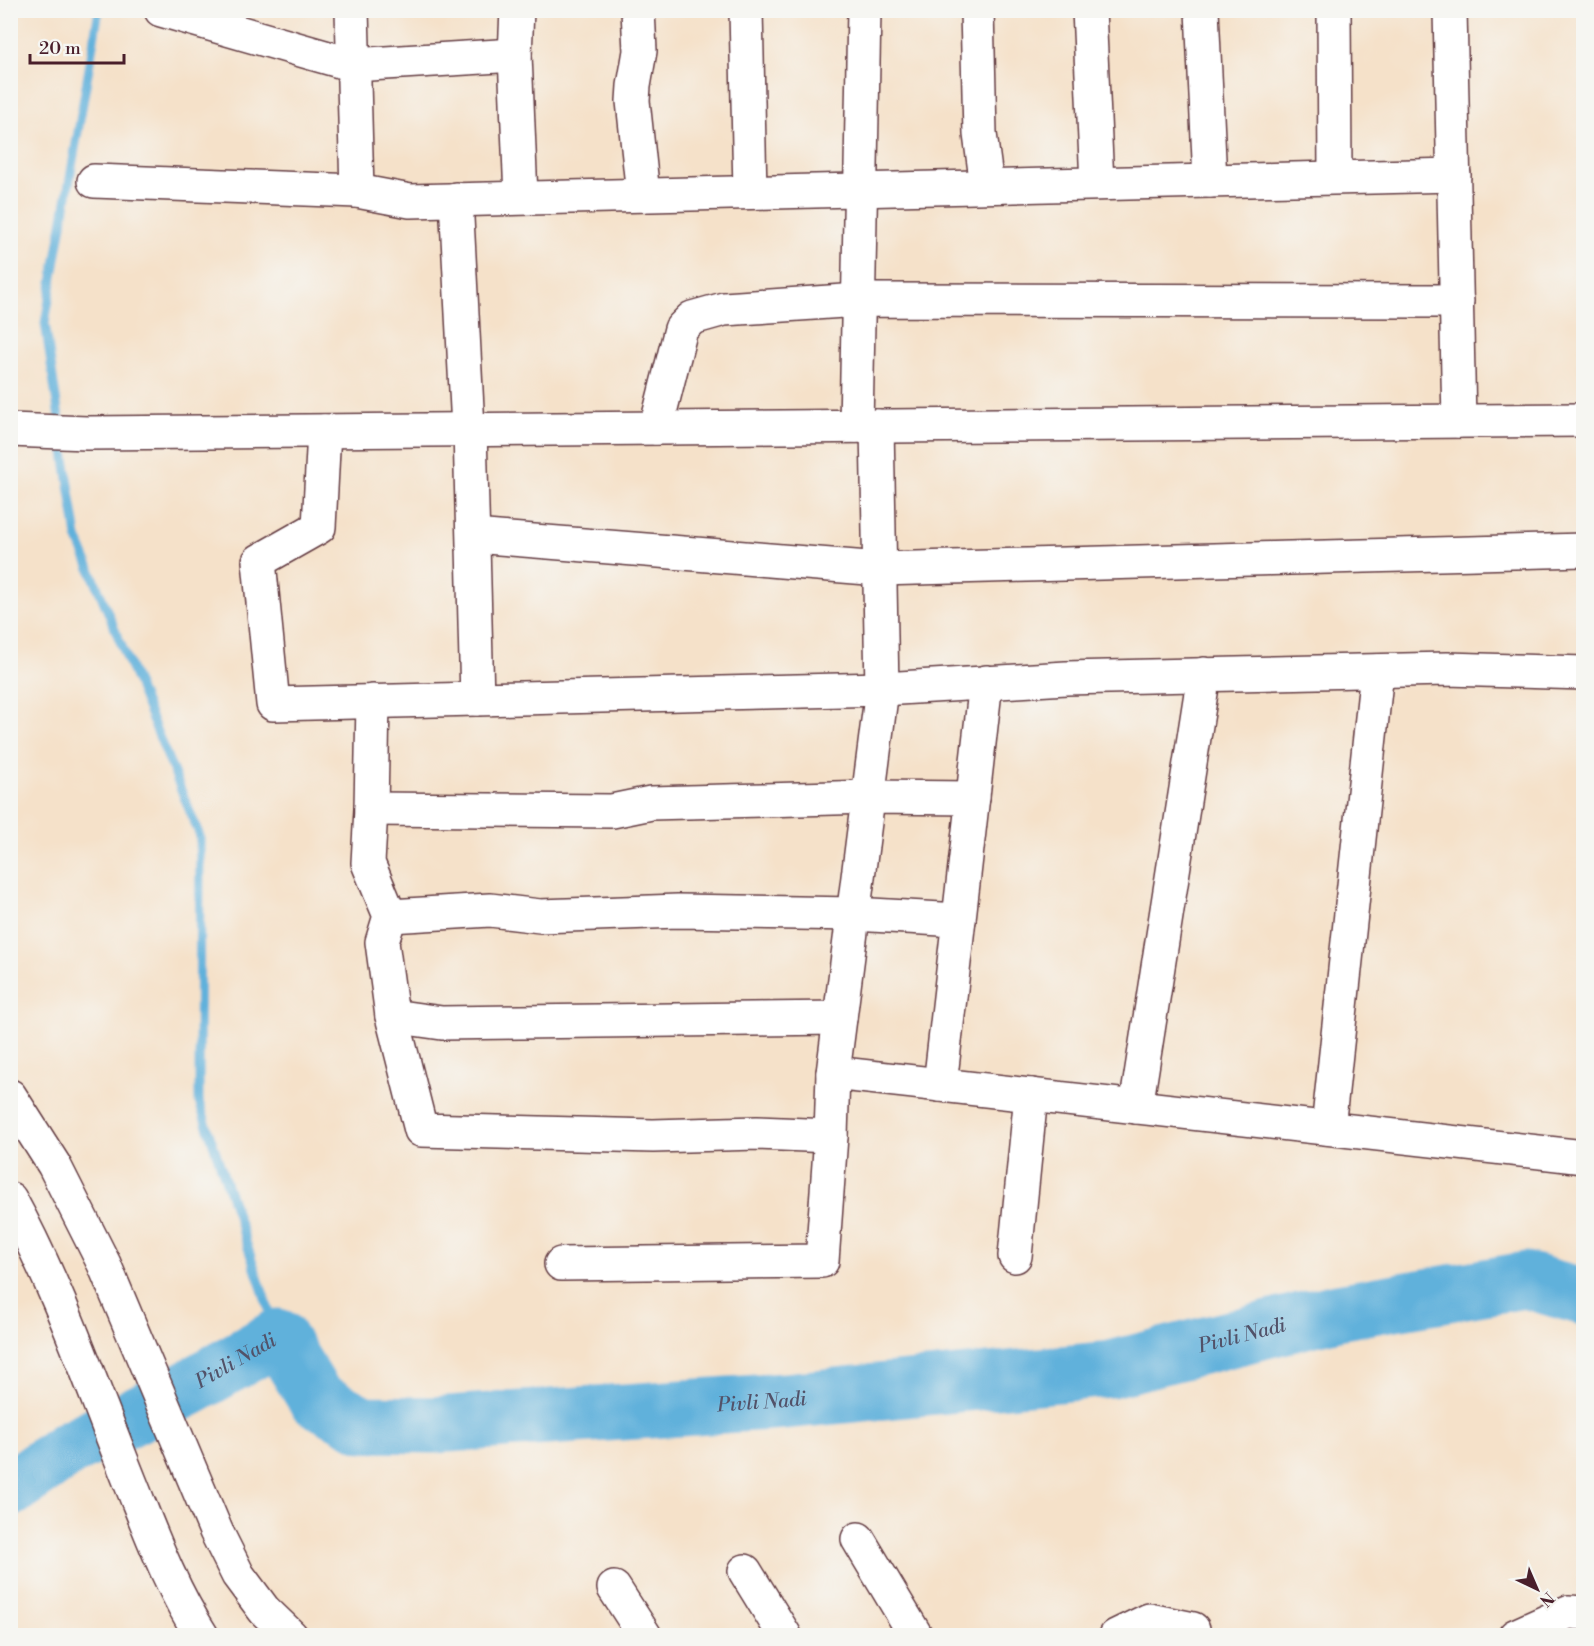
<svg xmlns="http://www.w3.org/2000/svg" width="1594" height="1646" font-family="'Libre Bodoni',serif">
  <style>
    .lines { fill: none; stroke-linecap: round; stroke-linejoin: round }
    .stream { stroke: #61b1db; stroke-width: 9 }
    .river { stroke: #61b1db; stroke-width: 57 }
    .minor-casing { stroke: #643c43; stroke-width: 36 }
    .minor { stroke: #fff; stroke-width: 33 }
    .labels { text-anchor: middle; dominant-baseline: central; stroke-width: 5; stroke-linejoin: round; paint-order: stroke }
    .water-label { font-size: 20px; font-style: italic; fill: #525269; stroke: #f6f6f2 }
  </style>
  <rect width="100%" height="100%" fill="#f6f6f2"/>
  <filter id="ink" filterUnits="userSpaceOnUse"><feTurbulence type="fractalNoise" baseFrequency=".0167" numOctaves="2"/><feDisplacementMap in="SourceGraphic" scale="12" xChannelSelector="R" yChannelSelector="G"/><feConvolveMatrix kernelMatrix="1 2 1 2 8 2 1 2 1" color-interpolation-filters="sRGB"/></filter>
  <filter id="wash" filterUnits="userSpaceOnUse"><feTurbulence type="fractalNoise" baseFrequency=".008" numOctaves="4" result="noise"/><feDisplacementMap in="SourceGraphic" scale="24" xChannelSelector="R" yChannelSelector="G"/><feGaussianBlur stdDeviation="1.35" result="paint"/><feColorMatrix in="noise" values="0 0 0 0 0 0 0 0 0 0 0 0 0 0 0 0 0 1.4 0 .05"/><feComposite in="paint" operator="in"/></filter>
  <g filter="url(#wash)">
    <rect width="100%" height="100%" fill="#f5e1c9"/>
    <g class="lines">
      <g class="stream">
        <polyline points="60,425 45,323 99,10"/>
        <polyline points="62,439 77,537 200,836 199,1102 278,1337"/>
      </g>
      <path class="river" id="s1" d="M10,1489l58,-40 123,-62 87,-50 38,62 47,25 70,1 351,-24 327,-32 226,-57 188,-32 59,17"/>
    </g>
  </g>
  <g filter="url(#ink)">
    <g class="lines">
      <defs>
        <g id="minor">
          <polyline points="161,10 353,65 515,55"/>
          <polyline points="352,10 357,191 410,201 1454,175"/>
          <polyline points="517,10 515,55 521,197"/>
          <polyline points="638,10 640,51 634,86 633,101 643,195"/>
          <polyline points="746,10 750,192"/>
          <polyline points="977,10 980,134 987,186"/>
          <polyline points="1089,10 1097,183"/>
          <polyline points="1202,10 1210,181"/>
          <polyline points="1334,10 1335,177"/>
          <polyline points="1450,10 1459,421"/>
          <polyline points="94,181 357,191"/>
          <polyline points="456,199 468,428 470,430 477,699"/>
          <polyline points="856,426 864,10"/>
          <polyline points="656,428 681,329 692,318 724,309 859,300 1457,301"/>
          <polyline points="10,430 87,433 1584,420"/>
          <polyline points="324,431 319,527 259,561 273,704 882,689 1066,678 1447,669 1584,673"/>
          <polyline points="474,536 880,569 1584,550"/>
          <polyline points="373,701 371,809 368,863 390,916 382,942 392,1016 421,1130 653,1136 757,1133 831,1136"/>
          <polyline points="371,809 612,811 651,803 869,797 973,798"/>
          <polyline points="390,916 490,910 540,916 678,911 854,914 959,920"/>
          <polyline points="392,1016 442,1023 840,1018"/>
          <polyline points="833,1073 1584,1157"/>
          <polyline points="940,1085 986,682"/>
          <polyline points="10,1096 54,1165 104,1264 216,1531 238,1575 264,1610 291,1636"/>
          <polyline points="1136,1107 1204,674"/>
          <polyline points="1328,1128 1377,671"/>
          <path d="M10,1199c49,89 83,191 121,285 21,52 40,104 71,152"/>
          <polyline points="1015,1256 1031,1095"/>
          <polyline points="561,1264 822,1261 831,1136 833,1073 882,689 877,426"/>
          <polyline points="858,1539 916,1636"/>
          <polyline points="745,1571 785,1636"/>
          <polyline points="614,1588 645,1636"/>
          <polyline points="1116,1636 1149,1620 1193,1629 1194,1636"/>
          <polyline points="1515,1636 1568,1612 1584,1613"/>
        </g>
      </defs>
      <use href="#minor" class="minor-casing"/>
      <use href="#minor" class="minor"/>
    </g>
  </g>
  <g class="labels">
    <g class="water-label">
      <text stroke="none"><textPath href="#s1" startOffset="1320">Pivli Nadi</textPath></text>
      <text stroke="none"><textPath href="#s1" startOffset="260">Pivli Nadi</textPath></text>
      <text stroke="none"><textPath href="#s1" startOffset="834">Pivli Nadi</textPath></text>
    </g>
  </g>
  <rect width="1594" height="1646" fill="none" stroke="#f6f6f2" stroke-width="36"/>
  <g transform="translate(1537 1589) rotate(136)" stroke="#f6f6f2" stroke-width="4.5" paint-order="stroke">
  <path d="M0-4.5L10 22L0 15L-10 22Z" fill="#4a1f2b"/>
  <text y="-9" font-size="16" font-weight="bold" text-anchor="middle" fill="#4a1f2b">N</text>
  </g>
  <path d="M30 54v9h94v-9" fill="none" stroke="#4a1f2b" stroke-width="3"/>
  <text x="39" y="54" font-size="18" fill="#4a1f2b" stroke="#f6f6f2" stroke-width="4.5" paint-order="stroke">20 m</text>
</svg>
